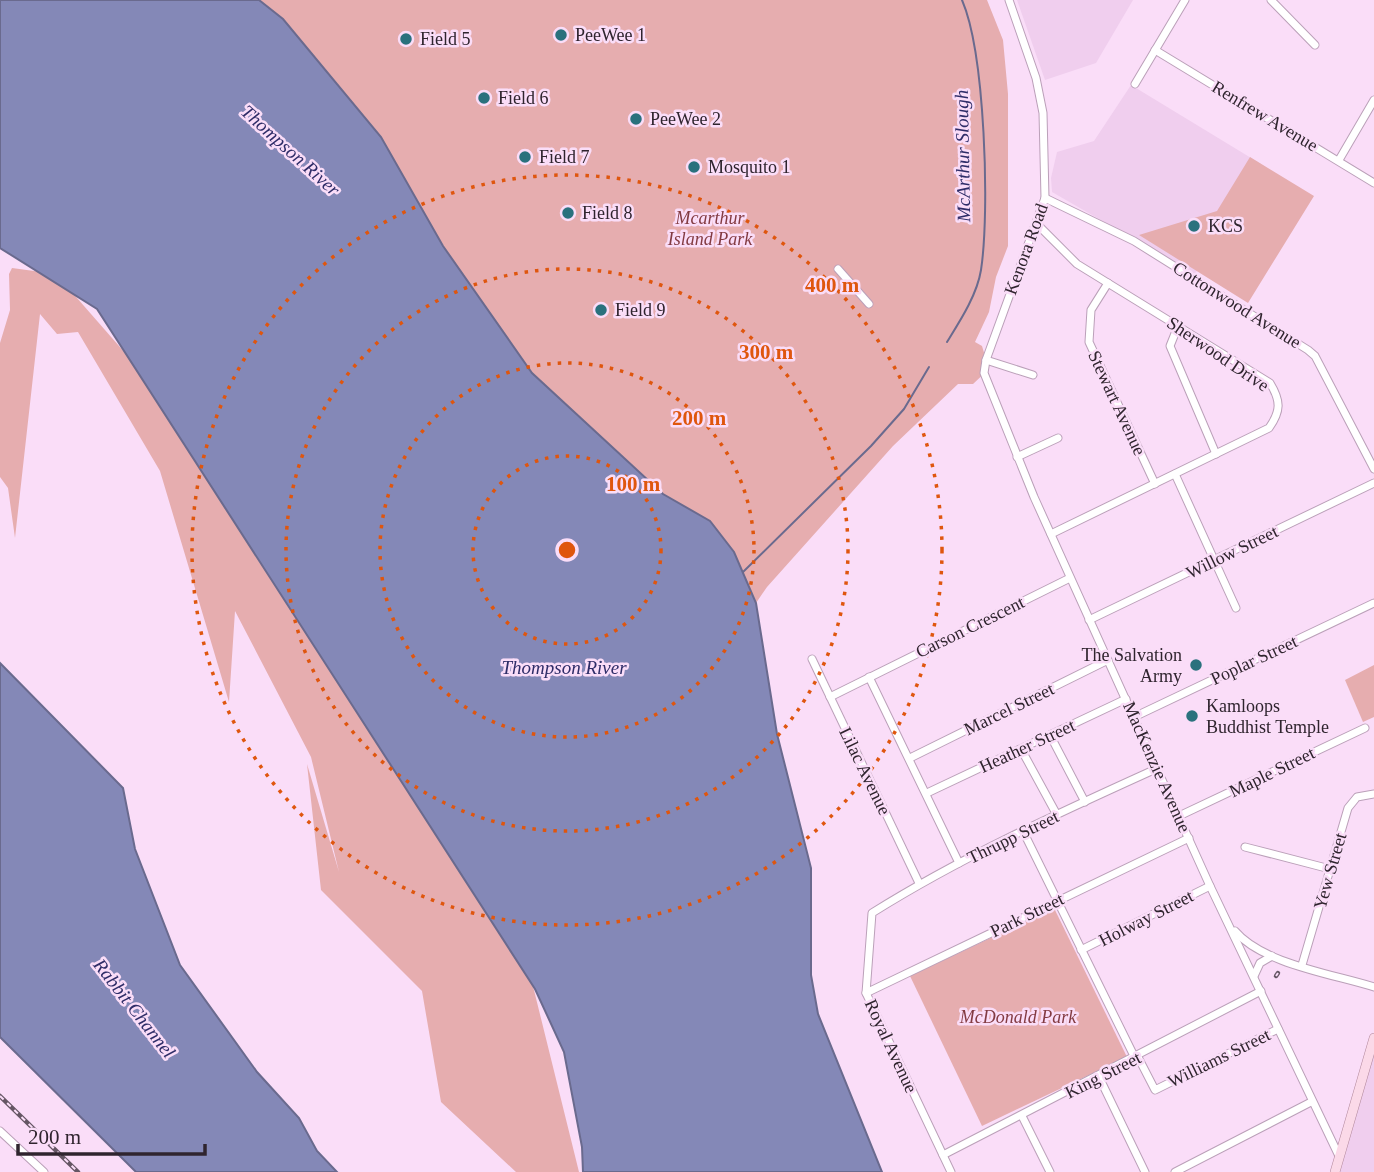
<svg xmlns="http://www.w3.org/2000/svg" width="1374" height="1172" viewBox="0 0 1374 1172" font-family="Georgia,serif">
  <rect width="100%" height="100%" fill="#faddf8"/>
  <!-- built -->
  <g fill="#f0ceee">
    <polygon points="1017,0 1133,0 1096,63 1045,80"/>
    <polygon points="1131,85 1261,164 1195,274 1052,192 1051,178 1057,152 1094,141"/>
    <polygon points="1374,1038 1374,1172 1335,1172"/>
  </g>
  <!-- green -->
  <g fill="#e6adaf">
    <polygon points="259,0 987,0 1003,40 1008,94 1008,246 996,277 989,312 975,342 982,346 989,369 973,384 958,384 893,446 767,587 756,603 734,552 710,521 663,494 532,373 443,246 381,137 283,19"/>
    <polygon points="1250,157 1314,196 1248,303 1139,235 1217,211"/>
    <polygon points="12,268 56,274 154,386 505,873 579,1172 516,1172 441,1102 422,991 321,890 307,764 339,872 311,757 235,611 229,702 160,471 78,332 57,334 40,314 15,538 8,488 0,477 0,343 10,310 9,274"/>
    <polygon points="1374,665 1374,717 1363,722 1345,680"/>
    <polygon points="1054,908 1127,1057 982,1126 910,976"/>
  </g>
  <!-- water -->
  <g fill="#8488b7" stroke="#6a6a8e" stroke-width="2">
    <polygon points="0,0 259,0 283,19 381,137 443,246 532,373 663,494 710,521 734,552 756,603 777,734 811,868 811,975 818,1014 882,1172 583,1172 582,1147 564,1052 535,989 97,309 0,248"/>
    <polygon points="0,663 123,788 135,849 180,965 257,1072 299,1118 317,1151 337,1172 136,1172 0,1037"/>
  </g>
  <g fill="none" stroke-linecap="round" stroke-linejoin="round">
    <!-- stream -->
    <g stroke="#6a6a8e" stroke-width="2">
      <path d="M947 342C960 321 977 295 981 270 990 211 985 53 962 0"/>
      <polyline points="743,572 871,446 904,409 929,367"/>
    </g>
    <defs>
      <g id="minor">
        <polyline points="1009,0 1036,78 1043,113 1045,198 986,360 984,373 1034,497 1210,886 1339,1156"/>
        <polyline points="1271,0 1315,45"/>
        <polyline points="1155,50 1374,183"/>
        <polyline points="1135,84 1185,0"/>
        <polyline points="1339,160 1374,100"/>
        <polyline points="1045,198 1134,241 1308,350 1315,356 1374,469"/>
        <path d="M1036 223 1077 264 1270 383C1281 401 1281 411 1269 428L1051 534"/>
        <polyline points="838,269 869,304"/>
        <polyline points="1108,283 1091,310 1089,342 1155,484"/>
        <polyline points="1178,326 1170,346 1216,454"/>
        <polyline points="986,360 1033,375"/>
        <polyline points="1017,457 1058,438"/>
        <polyline points="1175,474 1236,608"/>
        <polyline points="1089,620 1374,483"/>
        <polyline points="812,659 919,883"/>
        <polyline points="869,677 959,863"/>
        <polyline points="830,697 1070,578"/>
        <polyline points="1134,717 1374,603"/>
        <polyline points="1050,735 1085,802"/>
        <polyline points="1021,749 1057,815"/>
        <polyline points="910,758 1108,660"/>
        <polyline points="927,793 1126,699"/>
        <polyline points="1179,816 1365,728"/>
        <polyline points="1023,831 1135,1058"/>
        <polyline points="1245,847 1330,869"/>
        <path d="M1235 931C1263 964 1333 974 1374 987"/>
        <polyline points="1081,950 1210,886"/>
        <polyline points="1302,965 1348,808 1357,797 1374,794"/>
        <polyline points="1254,976 1260,963 1272,956"/>
        <polyline points="866,993 1189,838"/>
        <polyline points="1138,1057 1155,1090 1278,1029"/>
        <polyline points="1099,1077 1145,1172"/>
        <polyline points="1022,1116 1050,1172"/>
        <polyline points="0,1131 44,1172"/>
        <polyline points="943,1155 1261,991"/>
        <path d="M951 1172 866 993 872 913C963 856 1061 812 1158 768"/>
        <polyline points="1175,1172 1311,1102"/>
      </g>
      <polyline id="major" points="1335,1172 1374,1038"/>
    </defs>
    <!-- minor casing -->
    <use href="#minor" stroke="#bba0b9" stroke-width="9"/>
    <!-- major casing -->
    <use href="#major" stroke="#b2899c" stroke-width="10"/>
    <!-- minor -->
    <use href="#minor" stroke="#fff" stroke-width="7"/>
    <!-- major -->
    <use href="#major" stroke="#fbd9e8" stroke-width="9"/>
    <defs>
      <g id="rail">
        <polyline points="1276,976 1278,973"/>
        <polyline points="0,1096 78,1172"/>
      </g>
    </defs>
    <!-- rail casing -->
    <use href="#rail" stroke="#655664" stroke-width="4.5"/>
    <!-- rail -->
    <use href="#rail" stroke="#faddf8" stroke-width="2" stroke-dasharray="5" stroke-linecap="butt"/>
  </g>
  <!-- distance rings -->
  <g fill="none" stroke="#df560e" stroke-width="3.5" stroke-dasharray="3.5 7">
    <circle cx="567" cy="550" r="94"/>
    <circle cx="567" cy="550" r="187"/>
    <circle cx="567" cy="550" r="281"/>
    <circle cx="567" cy="550" r="375"/>
  </g>
  <!-- markers -->
  <g fill="#2a717d" stroke="#faddf8" stroke-width="2.5">
    <circle cx="561" cy="35" r="7"/>
    <circle cx="406" cy="39" r="7"/>
    <circle cx="484" cy="98" r="7"/>
    <circle cx="636" cy="119" r="7"/>
    <circle cx="525" cy="157" r="7"/>
    <circle cx="694" cy="167" r="7"/>
    <circle cx="568" cy="213" r="7"/>
    <circle cx="1194" cy="226" r="7"/>
    <circle cx="601" cy="310" r="7"/>
    <circle cx="1196" cy="665" r="7"/>
    <circle cx="1192" cy="716" r="7"/>
  </g>
  <g text-anchor="middle" stroke-width="5" stroke-linejoin="round" paint-order="stroke">
    <!-- poi labels -->
    <g font-size="18" fill="#2f242e" stroke="#faddf8" text-anchor="start">
      <text x="575" y="41">PeeWee 1</text>
      <text x="420" y="45">Field 5</text>
      <text x="498" y="104">Field 6</text>
      <text x="650" y="125">PeeWee 2</text>
      <text x="539" y="163">Field 7</text>
      <text x="708" y="173">Mosquito 1</text>
      <text x="582" y="219">Field 8</text>
      <text x="1208" y="232">KCS</text>
      <text x="615" y="316">Field 9</text>
      <text x="1182" y="661" text-anchor="end">The Salvation<tspan x="1182" dy="21">Army</tspan></text>
      <text x="1206" y="712">Kamloops<tspan x="1206" dy="21">Buddhist Temple</tspan></text>
    </g>
    <!-- street labels -->
    <g font-size="18" fill="#2f242e" stroke="#faddf8">
      <text transform="translate(1265 116) rotate(31)" y="6">Renfrew Avenue</text>
      <text transform="translate(1026 249) rotate(-70)" y="6">Kenora Road</text>
      <text transform="translate(1237 305) rotate(32)" y="6">Cottonwood Avenue</text>
      <text transform="translate(1218 354) rotate(34)" y="6">Sherwood Drive</text>
      <text transform="translate(1117 403) rotate(65)" y="6">Stewart Avenue</text>
      <text transform="translate(1232 552) rotate(-26)" y="6">Willow Street</text>
      <text transform="translate(970 627) rotate(-26)" y="6">Carson Crescent</text>
      <text transform="translate(1254 660) rotate(-25)" y="6">Poplar Street</text>
      <text transform="translate(1009 709) rotate(-26)" y="6">Marcel Street</text>
      <text transform="translate(1027 746) rotate(-25)" y="6">Heather Street</text>
      <text transform="translate(1157 767) rotate(66)" y="6">MacKenzie Avenue</text>
      <text transform="translate(865 771) rotate(64)" y="6">Lilac Avenue</text>
      <text transform="translate(1272 772) rotate(-26)" y="6">Maple Street</text>
      <text transform="translate(1013 837) rotate(-26)" y="6">Thrupp Street</text>
      <text transform="translate(1330 871) rotate(-74)" y="6">Yew Street</text>
      <text transform="translate(1027 915) rotate(-26)" y="6">Park Street</text>
      <text transform="translate(1146 918) rotate(-27)" y="6">Holway Street</text>
      <text transform="translate(891 1046) rotate(65)" y="6">Royal Avenue</text>
      <text transform="translate(1219 1058) rotate(-26)" y="6">Williams Street</text>
      <text transform="translate(1103 1075) rotate(-27)" y="6">King Street</text>
    </g>
    <!-- park labels -->
    <g font-size="18" font-style="italic" fill="#833b42" stroke="#faddf8">
      <text x="710" y="224">Mcarthur<tspan x="710" dy="21">Island Park</tspan></text>
      <text x="1018" y="1023">McDonald Park</text>
    </g>
    <!-- water labels -->
    <g font-size="19" font-style="italic" fill="#2f2d68" stroke="#faddf8">
      <text transform="translate(291 150) rotate(42)" y="7">Thompson River</text>
      <text transform="translate(962 156) rotate(-91)" y="7">McArthur Slough</text>
      <text x="564" y="674">Thompson River</text>
      <text transform="translate(135 1008) rotate(52)" y="7">Rabbit Channel</text>
    </g>
  </g>
  <circle cx="567" cy="550" r="10" fill="#df560e" stroke="#faddf8" stroke-width="3.5"/>
  <g font-size="21" text-anchor="middle" font-weight="bold" fill="#df560e" stroke="#faddf8" stroke-width="5" stroke-linejoin="round" paint-order="stroke">
    <text x="832" y="292">400 m</text>
    <text x="766" y="359">300 m</text>
    <text x="699" y="425">200 m</text>
    <text x="633" y="491">100 m</text>
  </g>
  <!-- scale -->
  <path d="M18 1144v10h187v-10" fill="none" stroke="#2f242e" stroke-width="3.5"/>
  <text x="28" y="1144" font-size="21" fill="#2f242e" stroke="#faddf8" stroke-width="5" paint-order="stroke">200 m</text>
</svg>
